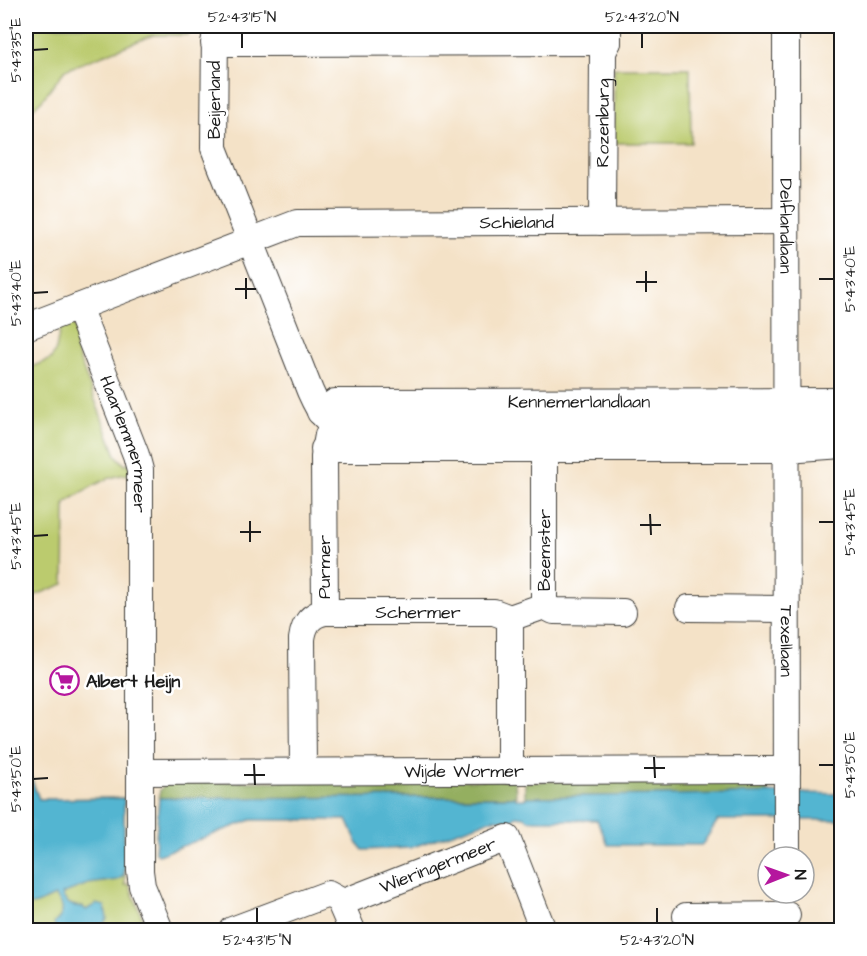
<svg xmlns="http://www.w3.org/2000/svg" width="867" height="956" viewBox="0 0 867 956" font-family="'Architects Daughter',sans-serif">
  <rect width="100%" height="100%" fill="#fff"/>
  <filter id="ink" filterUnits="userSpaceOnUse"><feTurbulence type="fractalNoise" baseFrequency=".0167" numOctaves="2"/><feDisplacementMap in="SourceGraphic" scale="12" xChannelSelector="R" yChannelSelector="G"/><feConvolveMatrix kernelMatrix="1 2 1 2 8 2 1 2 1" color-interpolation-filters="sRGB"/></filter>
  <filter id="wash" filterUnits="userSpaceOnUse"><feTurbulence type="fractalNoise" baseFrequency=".008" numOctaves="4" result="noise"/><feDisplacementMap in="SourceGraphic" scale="24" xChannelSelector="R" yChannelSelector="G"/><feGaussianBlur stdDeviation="1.35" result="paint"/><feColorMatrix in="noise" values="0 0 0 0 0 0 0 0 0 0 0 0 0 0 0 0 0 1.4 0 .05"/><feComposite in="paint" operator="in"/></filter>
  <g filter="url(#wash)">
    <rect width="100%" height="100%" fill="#f4e2c7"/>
    <!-- green -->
    <g fill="#bbcb6e" stroke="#6c7445" stroke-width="1.5">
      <polygon points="26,26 194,26 188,35 153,35 65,70 42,100 26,115"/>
      <polygon points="614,68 690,68 691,143 614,143"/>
      <path d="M73 322 79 343 75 348 116 455 125 465 130 462 132 474C107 474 85 491 65 503L64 584 26 599V369L51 359 56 349 60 329 26 341V333Z"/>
      <polygon points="26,765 39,799 124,798 125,885 129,884 147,930 26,930"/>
    </g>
    <!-- forest -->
    <g fill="#94af61" stroke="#58663e" stroke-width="1.5">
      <polygon points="763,777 762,785 771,794 527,797 525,799 525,782"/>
      <polygon points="515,780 516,799 514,797 159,798 160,790 167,782"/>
    </g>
    <!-- water -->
    <g fill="#53b5d1" stroke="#386876" stroke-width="1.5">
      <path d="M26 765 39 799 124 798V875L118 880 88 884 62 894C66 905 73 906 83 907L86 910 96 904 105 906 107 919 98 930H56L54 923C65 915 65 905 55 896L37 904 26 906Z"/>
      <polygon points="802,793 841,794 841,820 718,820 702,845 608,845 597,820 528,820 525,817 516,816 512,820 493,819 410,848 363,850 358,844 347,820 251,820 159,855 155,851 159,798 514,797 516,799 525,799 527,797"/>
    </g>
  </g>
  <g filter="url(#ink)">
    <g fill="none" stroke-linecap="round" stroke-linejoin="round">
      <defs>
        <g id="minor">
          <path d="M215 26 214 148 310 391C318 409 325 426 348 426L842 424"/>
          <path id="s1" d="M786 26 787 857"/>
          <polyline points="214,43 608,42"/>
          <path id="s2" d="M602 222 603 52 608 42V26"/>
          <path id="s3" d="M78 307 136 455 140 470V871L142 886 160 930"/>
          <path id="s4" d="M26 327 297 223 786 221"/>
          <path id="s5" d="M320 412 335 402 842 401"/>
          <polyline points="324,449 787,449 842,445"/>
          <polyline points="544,606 554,611 623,612"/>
          <polyline points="689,608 786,609"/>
          <path id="s6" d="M325 612H494L510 618"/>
          <path d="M303 771 302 639C304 624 310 615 325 612L324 457 328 435"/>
          <polyline points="510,771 510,618 544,606 544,432"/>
          <path id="s7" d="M140 772 787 770"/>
          <path id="s8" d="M341 903 507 838 543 930"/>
          <polyline points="686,916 787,915"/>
          <polyline points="232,930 328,894 339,900 352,930"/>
        </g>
      </defs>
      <!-- minor casing -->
      <use href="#minor" stroke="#3c3a36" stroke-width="28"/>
      <!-- minor -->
      <use href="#minor" stroke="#fff" stroke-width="26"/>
    </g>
  </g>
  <!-- ticks -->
  <path fill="none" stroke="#1c1c1c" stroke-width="2" d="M242 33V48M642 33V48M33 50 48 49M646 271V292M246 278V299M819 279H834M636 282H657M235 289H256M33 293 48 292M650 514 651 535M250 521V542M819 522H834M640 525H661M240 532H261M33 536 48 535M654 757 655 778M254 764 255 785M819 765H834M644 768H665M244 775H265M33 779 48 778M257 908V923M657 908V923"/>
  <!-- icons -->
  <defs>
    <symbol id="supermarket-ring" viewBox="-11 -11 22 22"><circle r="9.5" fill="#fff" stroke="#b5179e" stroke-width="1.5"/><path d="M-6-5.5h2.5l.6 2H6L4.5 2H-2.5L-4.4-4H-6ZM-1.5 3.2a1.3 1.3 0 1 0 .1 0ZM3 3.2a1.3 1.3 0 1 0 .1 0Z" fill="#b5179e"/></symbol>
  </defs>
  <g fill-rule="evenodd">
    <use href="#supermarket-ring" x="48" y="664" width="33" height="33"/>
  </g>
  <g text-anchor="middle" stroke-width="5" stroke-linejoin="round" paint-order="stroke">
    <!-- street labels -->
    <g font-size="18" fill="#1c1c1c" stroke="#fff">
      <text transform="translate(214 100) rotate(-90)" y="6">Beijerland</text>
      <text dy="6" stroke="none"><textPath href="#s2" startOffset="99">Rozenburg</textPath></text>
      <text dy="6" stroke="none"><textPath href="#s4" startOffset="510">Schieland</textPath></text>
      <text dy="6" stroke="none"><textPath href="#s1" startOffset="200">Delflandlaan</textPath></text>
      <text dy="6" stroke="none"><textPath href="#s5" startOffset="262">Kennemerlandlaan</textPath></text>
      <text dy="6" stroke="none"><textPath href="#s3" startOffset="146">Haarlemmermeer</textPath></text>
      <text transform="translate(544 550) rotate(-90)" y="6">Beemster</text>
      <text transform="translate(324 567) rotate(-90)" y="6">Purmer</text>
      <text dy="6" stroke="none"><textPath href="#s6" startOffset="93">Schermer</textPath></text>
      <text dy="6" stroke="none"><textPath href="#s1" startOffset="615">Texellaan</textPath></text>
      <text dy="6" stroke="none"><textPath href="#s7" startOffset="324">Wijde Wormer</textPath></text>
      <text dy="6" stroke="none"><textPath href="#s8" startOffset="104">Wieringermeer</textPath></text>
    </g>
    <!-- poi labels -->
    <g font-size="18" font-weight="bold" fill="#1c1c1c" stroke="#fff" text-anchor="start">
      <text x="86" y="687">Albert Heijn</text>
    </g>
  </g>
  <!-- margin -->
  <rect width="867" height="956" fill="none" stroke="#fff" stroke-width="66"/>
  <!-- north arrow -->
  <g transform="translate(786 875) rotate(89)"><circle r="28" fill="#ffffff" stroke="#a4a4a4" stroke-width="1.5"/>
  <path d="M0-4.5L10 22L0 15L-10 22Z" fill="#b5179e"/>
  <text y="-9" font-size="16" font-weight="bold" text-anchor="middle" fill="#1c1c1c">N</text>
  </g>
  <rect x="33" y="33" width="801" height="890" fill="none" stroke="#1c1c1c" stroke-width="2"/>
  <g font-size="15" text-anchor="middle" fill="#1c1c1c">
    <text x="242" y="22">52°43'15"N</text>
    <text x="642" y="22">52°43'20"N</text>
    <text transform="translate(16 50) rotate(-90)" y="5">5°43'35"E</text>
    <text transform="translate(850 279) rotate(-90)" y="5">5°43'40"E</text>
    <text transform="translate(16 293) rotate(-90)" y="5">5°43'40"E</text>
    <text transform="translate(850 522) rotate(-90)" y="5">5°43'45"E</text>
    <text transform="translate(16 536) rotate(-90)" y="5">5°43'45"E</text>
    <text transform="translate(850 765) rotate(-90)" y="5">5°43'50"E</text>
    <text transform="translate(16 779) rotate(-90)" y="5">5°43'50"E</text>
    <text x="257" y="945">52°43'15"N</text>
    <text x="657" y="945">52°43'20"N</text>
  </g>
</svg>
